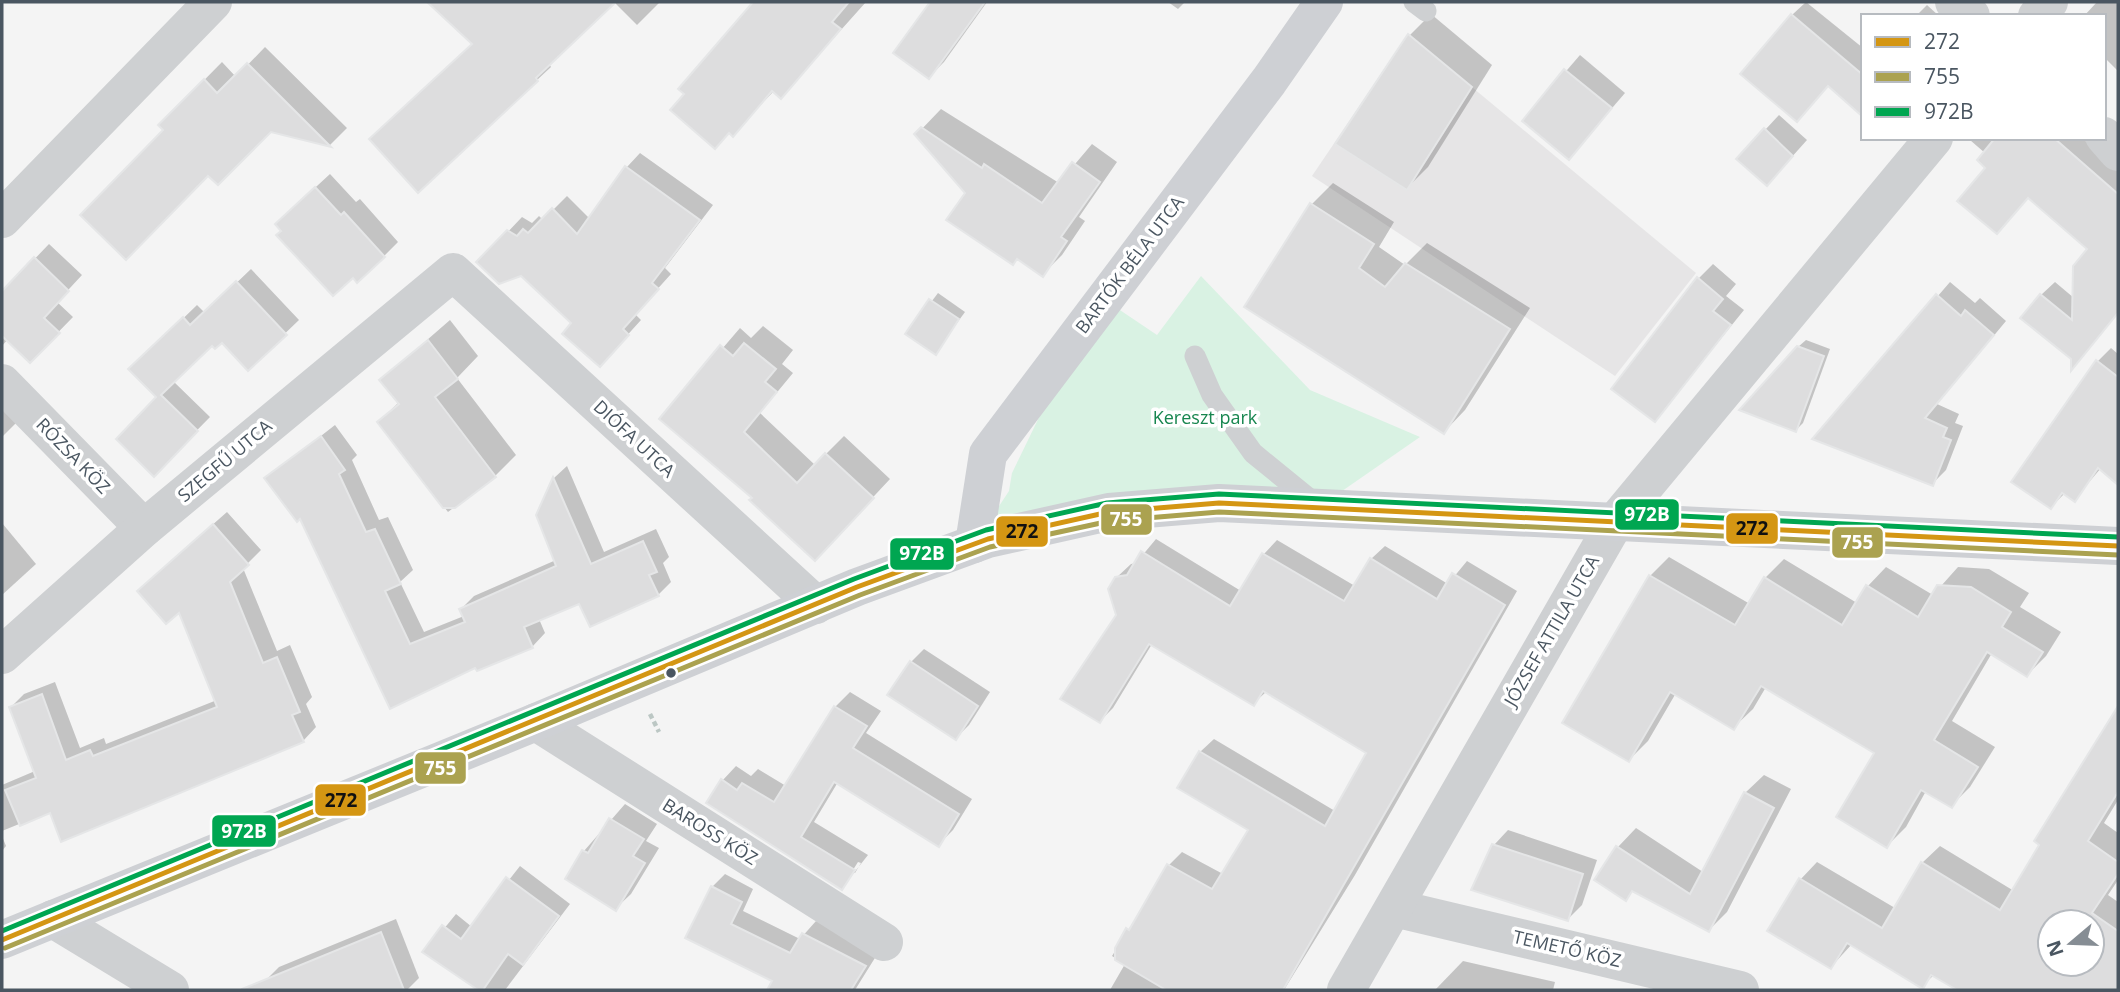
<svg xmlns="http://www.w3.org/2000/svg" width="2120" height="992" viewBox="0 0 2120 992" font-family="'Open Sans',sans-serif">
  <rect width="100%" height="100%" fill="#f4f4f4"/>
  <!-- education -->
  <polygon fill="#e6e5e6" points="1408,34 1696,273 1615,376 1312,176"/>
  <!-- green -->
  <polygon fill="#d9f2e3" points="1201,276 1310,390 1420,437 1319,507 974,544 1009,491 1012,473 1081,331 1105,300 1157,335"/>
  <!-- shadow -->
  <g fill="#0003" fill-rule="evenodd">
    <polygon points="429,2 613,2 549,64 551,67 537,80 474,43"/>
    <polygon points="614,2 660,2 637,25"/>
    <polygon points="756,2 866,2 781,97 774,91 733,134 681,89"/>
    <polygon points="933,2 987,2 944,62 929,77 896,53"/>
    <polygon points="1168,2 1185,2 1178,9"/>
    <polygon points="1806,2 1863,48 1863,115 1792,15"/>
    <polygon points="2097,2 2118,2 2118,71 2104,57 2104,16 2084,16"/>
    <polygon points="1927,5 1939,16 1916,16"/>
    <polygon points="1431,14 1492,65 1428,167 1407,188 1337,143 1410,35"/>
    <polygon points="265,47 347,128 330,145 270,130 160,125 222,62 236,77"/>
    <polygon points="1580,55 1625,93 1569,158 1524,120"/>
    <polygon points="941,109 1059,183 1092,144 1117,162 1079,217 1085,221 1062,255 1043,274 1018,258 1013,263 967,193 917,134"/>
    <polygon points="1779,115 1807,140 1781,169 1765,130"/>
    <polygon points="1971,138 2082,138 2118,169 2118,313 2073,367 2073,359 2041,295 2055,282 2074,298 2089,249 2029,197 1997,232 1985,153 1970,140"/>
    <polygon points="640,153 713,205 665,268 671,274 635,314 641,320 613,351 574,323 521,274 479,262 522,217 532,223 539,216 543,220 567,196 590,219 627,167"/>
    <polygon points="330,174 356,202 360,199 398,242 384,256 353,275 283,231 292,209"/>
    <polygon points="1333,183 1394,222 1379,247 1405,265 1427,243 1530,308 1465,410 1444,432 1312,204"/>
    <polygon points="49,244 82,275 57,302 73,317 30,361 8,339 2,346 2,293"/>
    <polygon points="1713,264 1736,284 1726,296 1744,310 1655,420 1698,279"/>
    <polygon points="251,269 299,320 248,369 222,341 212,343 173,381 210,417 154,474 159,397 131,369 197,305 205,313"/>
    <polygon points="1950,282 1975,303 1980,298 2006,321 1937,404 1959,414 1955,423 1963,426 1946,470 1932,484 1815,438"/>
    <polygon points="938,293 965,312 935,353 907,334"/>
    <polygon points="450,320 478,356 457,378 516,455 495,476 448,512 379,422 399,402 381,380"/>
    <polygon points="763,326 793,350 782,364 793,373 760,413 815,465 844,436 890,479 833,540 754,497 662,419 740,328 751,338"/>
    <polygon points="1806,340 1830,349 1803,423 1796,430 1798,347"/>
    <polygon points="2111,348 2118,354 2118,482 2101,468 2074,500 2065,493 2051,507 2097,362"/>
    <polygon points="2,399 19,420 2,437"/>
    <polygon points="335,425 357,455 352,460 379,520 388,517 413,570 400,582 424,632 464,616 461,609 474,596 556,560 538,515 554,478 567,466 604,552 656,529 669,557 663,563 671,582 658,595 580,601 539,619 545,633 532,647 476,665 390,706 301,516 267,478"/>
    <polygon points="227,512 261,550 243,568 277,651 290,645 312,697 306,704 316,727 303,741 51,811 2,831 2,785 35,771 11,707 24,694 55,682 80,748 104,738 106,744 217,700 180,610 152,578"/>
    <polygon points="2,523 36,564 2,595"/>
    <polygon points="1156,539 1241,591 1264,554 1277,540 1355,586 1371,559 1385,546 1448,584 1467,561 1517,591 1355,875 1284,990 1110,990 1125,964 1112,956 1169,865 1182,852 1223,874 1250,829 1200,752 1214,739 1335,811 1368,752 1267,691 1253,704 1152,644 1113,708 1100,721 1118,615 1116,578 1131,564 1136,563"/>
    <polygon points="1669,557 1750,604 1765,578 1784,559 1857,603 1867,587 1886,567 1933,595 1958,567 1989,569 2029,593 2020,607 2061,632 2046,656 2027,675 1992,653 1952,721 1995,747 1970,787 1951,806 1926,791 1906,827 1887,846 1876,753 1766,687 1753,709 1733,728 1676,693 1648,741 1629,760 1650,576"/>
    <polygon points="924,649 990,692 969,725 956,738 911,662"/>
    <path d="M850 692 881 711 866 733 972 799 953 830 939 844 838 782 814 822 868 855 842 888 722 781 736 766 751 776 758 769 786 786 835 707ZM858 862 861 863 855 873H851Z"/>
    <polygon points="2118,709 2118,800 2104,823 2118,833 2118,880 2108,895 2118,902 2118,990 2070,990 2061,964 2092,964 2092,922 2050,922 2050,940 2020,990 1960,990 1934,975 1922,986 1852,944 1831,967 1800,880 1817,862 1895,908 1922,863 1940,846 2014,891 2041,844 2036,841"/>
    <polygon points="1764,775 1791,789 1727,912 1709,930 1634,890 1626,899 1596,880 1618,847 1636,828 1703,872 1745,793"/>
    <polygon points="625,804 657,824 646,841 659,848 631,894 616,908 584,851"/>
    <polygon points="1508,830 1597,860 1582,905 1568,919 1494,845"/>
    <polygon points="2,836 6,846 2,851"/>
    <polygon points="520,866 570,904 505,990 481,990 425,952 456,914 472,927"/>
    <polygon points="725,874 753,889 743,911 800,939 816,921 878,953 855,990 769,990 775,981 687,937 712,887"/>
    <polygon points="396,919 419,978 407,990 268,990 264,982 279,967"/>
    <polygon points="1463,961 1555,982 1553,990 1435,990"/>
  </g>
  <!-- building -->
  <g fill="#ddddde" stroke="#e5e6e7" stroke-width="2" fill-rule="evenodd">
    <polygon points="427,2 616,2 536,78 538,81 418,193 369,139 472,44"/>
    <polygon points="753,2 849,2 832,22 841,29 781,99 772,91 733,137 729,133 715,149 670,110 684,94 678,89"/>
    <polygon points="930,2 985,2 929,79 893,53"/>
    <polygon points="1791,14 1863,75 1863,117 1828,86 1797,122 1740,74"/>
    <polygon points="1408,34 1472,87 1407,190 1335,144"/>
    <polygon points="247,63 331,147 271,132 218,185 208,176 126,260 80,215 163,130 158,125 204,79 217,93"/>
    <polygon points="1564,69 1612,108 1569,160 1522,121"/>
    <polygon points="921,127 982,168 984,164 1042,203 1072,162 1100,182 1061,237 1067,241 1043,277 1017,259 1013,265 946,220 965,193 914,134"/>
    <polygon points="1764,128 1793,156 1767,186 1736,159"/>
    <polygon points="1995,138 2054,138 2118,194 2118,313 2071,371 2071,359 2020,318 2040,294 2072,320 2073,266 2087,249 2028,198 1997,234 1957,201 1985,168 1977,160"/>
    <polygon points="625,166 700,220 652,283 659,289 623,329 629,335 600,367 562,334 571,323 521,276 499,284 476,262 507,230 517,236 523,229 528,233 552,208 577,234"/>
    <polygon points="315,187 341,215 344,212 385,257 357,283 353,278 333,296 276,235 281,231 275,224"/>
    <polygon points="1310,203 1374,244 1359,268 1385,287 1405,263 1510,329 1444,434 1244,307"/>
    <polygon points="34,257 69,291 44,318 60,333 30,363 2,336 2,291"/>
    <polygon points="1697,277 1723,299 1713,311 1731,325 1655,422 1611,389"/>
    <polygon points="236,281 287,335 248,371 222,343 215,349 212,346 161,395 198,431 154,477 116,439 156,397 128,369 183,317 190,325"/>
    <polygon points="1936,294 1961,316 1965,310 1994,335 1925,418 1947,428 1943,437 1951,440 1933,486 1812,439"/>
    <polygon points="929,299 959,319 936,355 905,334"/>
    <polygon points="428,340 458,379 435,397 496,477 455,508 443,508 377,422 399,404 379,380"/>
    <polygon points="744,343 776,369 765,382 777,392 744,432 797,483 825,453 874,498 815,561 749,500 752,498 659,419 720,345 733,356"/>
    <polygon points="1797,346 1824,356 1796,432 1739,410"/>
    <polygon points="2096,360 2118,377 2118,485 2098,468 2075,502 2062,493 2051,509 2011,482"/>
    <polygon points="321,436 345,470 339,474 366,532 375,529 401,584 385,591 410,644 465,622 459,609 556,566 536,515 553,477 591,564 643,541 657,572 649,575 659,596 590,627 579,604 524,627 533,648 477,671 475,668 390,709 300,519 297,522 264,478"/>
    <polygon points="213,524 249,565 230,582 263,663 277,657 300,712 292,715 304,742 61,842 50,813 20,826 5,790 36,778 9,707 42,694 66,760 90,750 93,756 217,707 179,613 166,624 137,591"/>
    <polygon points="1141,551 1230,606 1262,553 1344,601 1370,558 1437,599 1452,573 1505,605 1283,990 1166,990 1115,960 1115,948 1126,928 1129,930 1167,864 1212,889 1248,830 1177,788 1199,751 1325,826 1366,753 1263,691 1254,706 1149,644 1100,723 1060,699 1116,615 1108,589 1115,577 1127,575"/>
    <polygon points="1649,575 1735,625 1764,577 1842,625 1866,585 1918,617 1937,585 1971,587 2011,612 2002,627 2043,652 2027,677 1987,652 1934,740 1978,767 1952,808 1921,790 1887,848 1836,817 1874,753 1761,686 1734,730 1670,692 1629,762 1562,723"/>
    <polygon points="910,661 978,706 956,740 887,695"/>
    <polygon points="834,706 867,726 853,748 959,814 939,847 834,782 801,837 855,870 842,890 706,803 721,779 737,790 742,783 774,802"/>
    <path d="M2118 706V792L2088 841 2118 862V874L2092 913 2118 931V990H1957L1931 975 1923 989 1847 943 1831 969 1767 931 1799 878 1882 928 1921 862 2000 910 2039 845 2034 841ZM2050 922H2092V964H2050Z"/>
    <polygon points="1744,792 1774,808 1709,932 1632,891 1626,901 1594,880 1616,846 1690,894"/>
    <polygon points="609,818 644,839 633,856 645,863 616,911 565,879 582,850 588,853"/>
    <polygon points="1492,844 1583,874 1568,921 1471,890"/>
    <polygon points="506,877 559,916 523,965 508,954 483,990 478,990 422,952 442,925 461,939"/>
    <polygon points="711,886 742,902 731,924 790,953 802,933 866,966 851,990 767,990 772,981 685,938"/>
    <polygon points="381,932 404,990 242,990 242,989"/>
  </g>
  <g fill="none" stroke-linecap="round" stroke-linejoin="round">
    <!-- path -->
    <polyline stroke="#bcc7c4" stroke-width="4.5" stroke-dasharray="5 3.5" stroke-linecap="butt" points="650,714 659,732"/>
    <!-- lane -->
    <g stroke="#ced0d2" stroke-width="21">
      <polyline points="1414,2 1426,11"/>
      <polyline points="1195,356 1212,395 1253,453 1318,506"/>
    </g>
    <!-- street -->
    <g stroke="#ced0d2" stroke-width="38">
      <polyline points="1954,2 1971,16"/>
      <polyline points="2037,16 2049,2"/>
      <polyline points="2104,136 2118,152"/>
      <polyline points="2,219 213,2"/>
      <polyline points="2,383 144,528"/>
      <polyline points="2,655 144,528 453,272 816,605"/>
      <polyline points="536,722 884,942"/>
      <polyline points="1394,908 1740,990"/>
      <polyline points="53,919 170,990"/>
      <polyline points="1346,990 1615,522 1934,138"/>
    </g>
    <!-- secondary -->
    <g stroke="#ced0d4" stroke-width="38">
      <polyline points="974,544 988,454 1269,81 1324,2"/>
      <polyline points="2,940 536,722 857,587 988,539 1109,512 1219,503 2118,546"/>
    </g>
    <defs>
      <polyline id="bus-1" points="2,940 857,587 988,539 1109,512 1219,503 2118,546"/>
      <polyline id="bus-2" points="5,948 860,595 990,547 1110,521 1219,512 2118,555"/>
      <polyline id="bus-3" points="2,931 854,579 986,530 1107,503 1219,494 2118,537"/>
    </defs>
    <!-- bus-1 casing -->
    <use href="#bus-1" stroke="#fff" stroke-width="10"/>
    <!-- bus-2 casing -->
    <use href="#bus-2" stroke="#fff" stroke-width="10"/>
    <!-- bus-3 casing -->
    <use href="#bus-3" stroke="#fff" stroke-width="10"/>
    <!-- bus-1 -->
    <use href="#bus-1" stroke="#d49613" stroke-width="5"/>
    <!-- bus-2 -->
    <use href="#bus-2" stroke="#aba250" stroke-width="5"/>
    <!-- bus-3 -->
    <use href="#bus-3" stroke="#00a651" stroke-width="5"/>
  </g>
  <!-- markers -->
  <circle fill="#4a5661" stroke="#fff" stroke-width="2.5" cx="671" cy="673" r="6"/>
  <g text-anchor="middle" stroke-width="7" stroke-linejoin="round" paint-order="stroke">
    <!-- street labels -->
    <g font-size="18" fill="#4a5661" stroke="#fff">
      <text transform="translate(1130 265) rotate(-53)" y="6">BARTÓK BÉLA UTCA</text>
      <text transform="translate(634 439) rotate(43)" y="6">DIÓFA UTCA</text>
      <text transform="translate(73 456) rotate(46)" y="6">RÓZSA KÖZ</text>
      <text transform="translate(225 461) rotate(-40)" y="6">SZEGFŰ UTCA</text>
      <text transform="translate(1552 631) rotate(-60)" y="6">JÓZSEF ATTILA UTCA</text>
      <text transform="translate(710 832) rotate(32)" y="6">BAROSS KÖZ</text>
      <text transform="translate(1567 949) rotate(13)" y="6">TEMETŐ KÖZ</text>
    </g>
    <!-- park labels -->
    <g font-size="18" fill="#17864f" stroke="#fff">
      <text x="1205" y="424">Kereszt park</text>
    </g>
  </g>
  <g stroke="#fff" stroke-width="2.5">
    <rect x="1614" y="498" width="66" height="33" rx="7" fill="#00a651"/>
    <rect x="1100" y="503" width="53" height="33" rx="7" fill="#aba250"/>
    <rect x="1725" y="512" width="54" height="33" rx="7" fill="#d49613"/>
    <rect x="995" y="515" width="54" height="33" rx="7" fill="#d49613"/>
    <rect x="1831" y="526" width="53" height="33" rx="7" fill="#aba250"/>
    <rect x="889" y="537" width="66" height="34" rx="7" fill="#00a651"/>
    <rect x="414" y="751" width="53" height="34" rx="7" fill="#aba250"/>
    <rect x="314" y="783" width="53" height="34" rx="7" fill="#d49613"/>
    <rect x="211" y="814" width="66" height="34" rx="7" fill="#00a651"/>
  </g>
  <g font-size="19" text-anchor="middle" font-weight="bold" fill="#fff">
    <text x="1647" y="521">972B</text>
    <text x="1126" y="526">755</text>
    <text x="1857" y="549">755</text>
    <text x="922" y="560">972B</text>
    <text x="440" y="775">755</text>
    <text x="244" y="838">972B</text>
  </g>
  <g font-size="19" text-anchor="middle" font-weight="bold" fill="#111">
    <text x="1752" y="535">272</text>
    <text x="1022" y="538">272</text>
    <text x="341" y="807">272</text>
  </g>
  <!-- border -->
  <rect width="2120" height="992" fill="none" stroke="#4a5661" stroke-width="7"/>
  <!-- legend -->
  <rect x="1861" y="14" width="245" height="126" fill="#ffffff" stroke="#b7bbc0" stroke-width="2"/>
  <rect x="1875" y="37" width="35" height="10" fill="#d49613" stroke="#b7bbc0" stroke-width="2"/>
  <text x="1924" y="49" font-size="21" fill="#4a5661">272</text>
  <rect x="1875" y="72" width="35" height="10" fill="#aba250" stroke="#b7bbc0" stroke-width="2"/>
  <text x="1924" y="84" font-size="21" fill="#4a5661">755</text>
  <rect x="1875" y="107" width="35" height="10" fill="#00a651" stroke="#b7bbc0" stroke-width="2"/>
  <text x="1924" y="119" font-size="21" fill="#4a5661">972B</text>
  <!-- north arrow -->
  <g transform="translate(2071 943) rotate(251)"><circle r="33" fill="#ffffff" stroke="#b7bbc0" stroke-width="2"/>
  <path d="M0-5L12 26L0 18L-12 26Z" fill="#868d94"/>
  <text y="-10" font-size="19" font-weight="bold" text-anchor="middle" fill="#4a5661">N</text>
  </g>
</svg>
